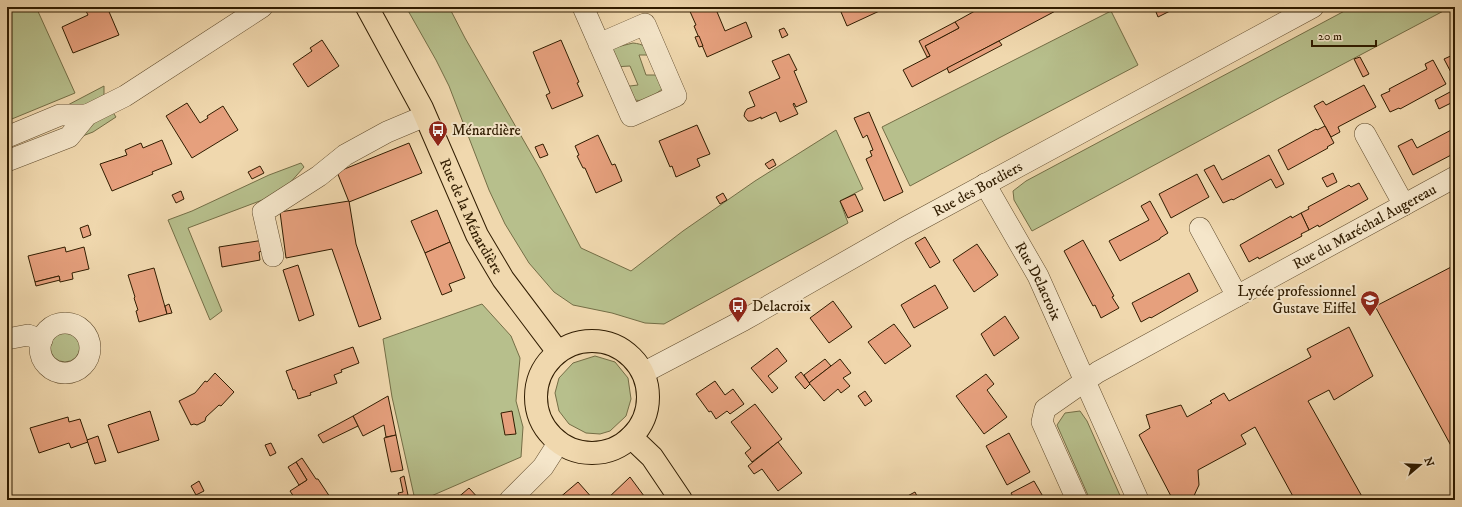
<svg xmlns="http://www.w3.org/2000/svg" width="1462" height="507" viewBox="0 0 1462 507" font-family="'IM FELL DW Pica',serif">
  <rect width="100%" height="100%" fill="#f0d8ae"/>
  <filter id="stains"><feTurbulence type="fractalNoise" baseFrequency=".005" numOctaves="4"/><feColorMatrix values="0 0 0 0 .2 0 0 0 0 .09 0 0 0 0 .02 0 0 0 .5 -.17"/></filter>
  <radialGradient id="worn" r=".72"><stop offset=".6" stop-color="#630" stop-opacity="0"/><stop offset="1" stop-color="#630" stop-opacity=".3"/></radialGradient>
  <!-- green -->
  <g fill="#b7bf8c" stroke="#746e46">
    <polygon points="7,7 36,7 75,93 7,121"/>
    <polygon points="406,7 449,7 465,38 540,169 581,248 631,271 683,231 755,181 836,130 863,189 840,201 848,223 664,324 645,323 612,313 573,305 554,292 529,263 505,224 489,190 449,86 436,60"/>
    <polygon points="1352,7 1451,7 1277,99 1032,231 1014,200 1013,191 1026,181"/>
    <polygon points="1111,11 1138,65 999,138 910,186 882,127"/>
    <path d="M633 43C643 44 648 47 653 55H639L646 75H661L662 89C655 95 642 104 633 99 629 97 625 90 622 87L638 85 630 66 613 67 610 51 617 47Z"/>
    <polygon points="104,86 104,95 82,107 64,107"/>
    <polygon points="112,111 116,117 93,132 72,140 85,125"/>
    <polygon points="301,163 304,167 281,193 188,228 222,311 210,320 168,220 192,211 269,175"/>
    <polygon points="482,304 511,336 520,358 516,401 523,427 521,457 422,500 415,500 392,397 383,339"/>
    <circle cx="65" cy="347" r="15"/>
    <polygon points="595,356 615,362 628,378 631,399 626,416 610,431 600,434 586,433 569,424 559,411 555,393 559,378 573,363"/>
    <polygon points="1080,411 1087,421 1122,500 1090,500 1057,425 1065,413"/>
  </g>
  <!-- building -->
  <g fill="#e6a07d" stroke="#301c00">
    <polygon points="84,7 104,7 104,8 107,7 119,35 73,53 62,27 88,15"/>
    <polygon points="688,7 715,7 725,31 746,22 752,37 707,57 694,26 696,25"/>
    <polygon points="843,7 888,7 847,26 841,12 845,10"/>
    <polygon points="982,7 1063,7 912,87 903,70 930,56 925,46 959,28 955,22"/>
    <polygon points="1154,7 1171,7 1172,10 1158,17"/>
    <polygon points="955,22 959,28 925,46 930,56 927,57 919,41"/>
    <polygon points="784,28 788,35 782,38 779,30"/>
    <polygon points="699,36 703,46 699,47 695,37"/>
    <polygon points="322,40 339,66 308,87 293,64 312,51 310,48"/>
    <polygon points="561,40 579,82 577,83 583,96 552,109 546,95 550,93 533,52"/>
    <polygon points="999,41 1002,45 949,73 947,68"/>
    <polygon points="789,54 797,70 794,71 807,102 796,107 794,103 793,104 798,114 780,122 776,112 761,119 761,117 752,121 748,121 744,116 745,112 747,109 755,106 749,92 780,78 772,61"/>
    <polygon points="1455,54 1455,80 1444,59"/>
    <polygon points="1360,57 1369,74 1363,77 1354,59"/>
    <polygon points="1433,60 1446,84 1400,109 1399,108 1390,112 1381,95 1390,91 1389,89 1427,69 1425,64"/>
    <polygon points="1364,85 1376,107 1338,127 1340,132 1331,137 1314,106 1323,101 1326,105"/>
    <polygon points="1450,92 1455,101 1439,109 1435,100"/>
    <polygon points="187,103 200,123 208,118 207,116 223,106 238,130 192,158 166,116"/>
    <polygon points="869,112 903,192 884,201 866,159 872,156 870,151 873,150 867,135 863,138 854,118"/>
    <polygon points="697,125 710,154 697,159 700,166 676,177 672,166 670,167 659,141"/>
    <polygon points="1325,126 1334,143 1327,147 1328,148 1288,170 1278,150 1316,129 1317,130"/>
    <polygon points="1455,128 1455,153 1413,175 1398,146 1412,139 1417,148"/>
    <polygon points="598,135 612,165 615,164 622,181 596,193 585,168 583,168 577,156 579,155 575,146"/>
    <polygon points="162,140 172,164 152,172 153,174 112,191 100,164 127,155 125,150 141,143 143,148"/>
    <polygon points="409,143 422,173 349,202 337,172"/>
    <polygon points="543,144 548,155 540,158 535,147"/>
    <polygon points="1269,155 1284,184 1276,188 1271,179 1233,200 1232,199 1223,203 1204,170 1214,165 1222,180"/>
    <polygon points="773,159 776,165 769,169 765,164"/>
    <polygon points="260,166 264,173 252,179 248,172"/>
    <polygon points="1333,173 1337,182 1327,187 1322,178"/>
    <polygon points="1197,174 1209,197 1171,218 1159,194"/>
    <polygon points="1359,183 1368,199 1319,227 1318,225 1309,230 1301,213 1309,209 1308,207 1349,185 1351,187"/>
    <polygon points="181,191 184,199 176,203 172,195"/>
    <polygon points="723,193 727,200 720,204 716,197"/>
    <polygon points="855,194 863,211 848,218 840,201"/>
    <polygon points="349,201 356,244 381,319 359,327 332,249 286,258 280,212"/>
    <polygon points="1150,201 1168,233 1160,238 1160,239 1120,261 1109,241 1149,220 1141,206"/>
    <polygon points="437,210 450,242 425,253 411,221"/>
    <polygon points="1301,213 1309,230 1301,234 1302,236 1259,259 1258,257 1249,262 1240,245 1291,216 1292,218"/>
    <polygon points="88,225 91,235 83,238 80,228"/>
    <polygon points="925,237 940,262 930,268 915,243"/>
    <polygon points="264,240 266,250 259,252 260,260 222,267 219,247"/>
    <polygon points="1083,240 1114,296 1112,297 1119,308 1101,318 1095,305 1093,306 1064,251"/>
    <polygon points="450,242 465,278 449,284 452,291 442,295 425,253"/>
    <polygon points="977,244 998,275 974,292 953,260"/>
    <polygon points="65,247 66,252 84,247 89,269 72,273 73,279 60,282 59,276 35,282 28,256"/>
    <polygon points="298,265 314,315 299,321 283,270"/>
    <polygon points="1455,265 1455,453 1376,308 1377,307 1376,306"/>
    <polygon points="154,268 167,314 139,322 136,311 138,310 134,298 135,297 128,275"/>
    <polygon points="1189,273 1198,291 1151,318 1150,317 1141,322 1132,303"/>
    <polygon points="59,276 60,280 36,286 35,282"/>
    <polygon points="935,285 948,308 914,328 901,305"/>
    <polygon points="833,301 852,327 829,343 810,318"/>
    <polygon points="169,304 172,313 167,314 165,306"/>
    <polygon points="1005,316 1019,338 994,356 981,334"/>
    <polygon points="894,324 911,346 885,364 868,342"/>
    <polygon points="1349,327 1373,376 1334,400 1329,390 1308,401 1364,500 1295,500 1255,427 1241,435 1246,444 1198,470 1199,485 1192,500 1173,500 1139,435 1150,428 1146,415 1181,405 1187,417 1212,403 1210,401 1224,393 1229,401 1311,357 1307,349"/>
    <polygon points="353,347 359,363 341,370 342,372 334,375 337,383 310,393 311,395 298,399 295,390 293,390 286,371"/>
    <polygon points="777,348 787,361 768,376 778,388 772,393 751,368"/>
    <polygon points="825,359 831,366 809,383 804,375"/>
    <polygon points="840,359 851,373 843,378 850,386 841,393 838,389 824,401 809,383"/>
    <polygon points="801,372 810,384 805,389 795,377"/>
    <polygon points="215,373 234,392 221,406 219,405 206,417 205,421 197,425 194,424 191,425 179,401 195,393 205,381 207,382"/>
    <polygon points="986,374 994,384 987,390 1007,417 984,434 956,396"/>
    <polygon points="715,381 725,395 733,389 744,404 730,414 727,411 716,419 711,411 709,412 696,394"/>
    <polygon points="865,391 872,401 865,406 858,396"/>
    <polygon points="388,396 396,435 386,437 384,425 363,436 353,416"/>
    <polygon points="755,404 782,439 752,462 745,453 751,448 731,422"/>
    <polygon points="150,411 159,440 118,453 108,425"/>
    <polygon points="512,411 516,434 505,435 501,413"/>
    <polygon points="353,416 358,426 323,443 318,435"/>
    <polygon points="68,417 69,422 80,419 88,442 71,448 69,443 39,453 30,428"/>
    <polygon points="1009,433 1030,472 1007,485 986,446"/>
    <polygon points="396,435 403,470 391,472 384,438"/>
    <polygon points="98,436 106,461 95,464 87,440"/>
    <polygon points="778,442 802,473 778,491 762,469 754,474 748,466"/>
    <polygon points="271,443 276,453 270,456 265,445"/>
    <polygon points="302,458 316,479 318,479 332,500 296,500 290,491 307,480 296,462"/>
    <polygon points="296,462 307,480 299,485 288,467"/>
    <polygon points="404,476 409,500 400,500 398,493 403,492 400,478"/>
    <polygon points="630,477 647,500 606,500"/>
    <polygon points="199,481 204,491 196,495 191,486"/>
    <polygon points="1034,481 1045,500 1015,500 1011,493"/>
    <polygon points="578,482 594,500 558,499"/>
    <polygon points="469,488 480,500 455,500"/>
    <polygon points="915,492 919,500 900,500"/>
  </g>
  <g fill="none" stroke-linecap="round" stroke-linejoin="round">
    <defs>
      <g id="minor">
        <polyline points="583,7 631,116 676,96 645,24 599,44"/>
        <polyline points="1365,134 1404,205"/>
        <polyline points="7,137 60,115 87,115"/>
        <polyline points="7,161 69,137 87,115 125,96 262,7"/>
        <path id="s1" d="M985 184 1038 276 1138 500"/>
        <polyline points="1200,228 1237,296"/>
        <polyline points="273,256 263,212 319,176 345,155 387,132 425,116"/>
        <circle cx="65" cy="348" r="25"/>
        <polyline points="7,339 28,335 42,340"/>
        <path id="s2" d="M643 373 744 320 903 229 1313 7"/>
        <polyline points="510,500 543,467 559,442"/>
        <path id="s3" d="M1077 500 1042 422 1045 409 1098 372 1455 177"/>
      </g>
      <g id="major">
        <path id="s4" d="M367 7 422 108 477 235 503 279 558 352"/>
        <circle cx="592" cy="397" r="56"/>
        <polyline points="631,437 652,457 681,500"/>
      </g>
    </defs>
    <!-- minor casing -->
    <use href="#minor" stroke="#604b2c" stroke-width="22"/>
    <!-- major casing -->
    <use href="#major" stroke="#301c00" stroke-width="24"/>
    <!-- minor -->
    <use href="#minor" stroke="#f5e6ca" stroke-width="21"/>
    <!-- major -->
    <use href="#major" stroke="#f0d8ae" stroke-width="22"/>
  </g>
  <!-- icons -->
  <defs>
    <symbol id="bus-pin" viewBox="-11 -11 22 30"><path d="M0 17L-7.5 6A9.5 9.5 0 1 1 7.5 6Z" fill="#8f2418" stroke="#f5e6ca"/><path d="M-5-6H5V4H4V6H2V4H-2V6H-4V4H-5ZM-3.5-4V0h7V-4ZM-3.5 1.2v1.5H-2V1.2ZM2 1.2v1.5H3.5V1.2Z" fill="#fff"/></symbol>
    <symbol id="school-pin" viewBox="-11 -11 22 30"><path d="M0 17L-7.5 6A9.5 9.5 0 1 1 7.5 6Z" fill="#8f2418" stroke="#f5e6ca"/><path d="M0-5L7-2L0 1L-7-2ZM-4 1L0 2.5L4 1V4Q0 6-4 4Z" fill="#fff"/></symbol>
  </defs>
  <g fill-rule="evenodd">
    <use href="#bus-pin" x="427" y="119" width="22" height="30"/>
    <use href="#school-pin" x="1359" y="289" width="22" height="30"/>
    <use href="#bus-pin" x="727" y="295" width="22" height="30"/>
  </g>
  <g text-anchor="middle" stroke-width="4" stroke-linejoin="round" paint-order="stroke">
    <!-- poi labels -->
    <g font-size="15" fill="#301c00" stroke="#f5e6ca" text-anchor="start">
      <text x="452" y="135">Ménardière</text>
      <text x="1356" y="296" text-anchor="end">Lycée professionnel<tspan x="1356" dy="17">Gustave Eiffel</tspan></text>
      <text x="752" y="311">Delacroix</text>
    </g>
    <!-- street labels -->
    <g font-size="15" fill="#301c00" stroke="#f5e6ca">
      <text dy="5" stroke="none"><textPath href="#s2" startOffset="382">Rue des Bordiers</textPath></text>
      <text dy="5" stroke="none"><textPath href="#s4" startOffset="234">Rue de la Ménardière</textPath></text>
      <text dy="5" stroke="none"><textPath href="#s3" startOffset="467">Rue du Maréchal Augereau</textPath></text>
      <text dy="5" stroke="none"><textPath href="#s1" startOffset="111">Rue Delacroix</textPath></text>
    </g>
  </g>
  <!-- margin -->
  <rect width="1462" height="507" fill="none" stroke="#f0d8ae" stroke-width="24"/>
  <rect x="8" y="8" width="1446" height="491" fill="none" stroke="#301c00" stroke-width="2"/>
  <rect x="12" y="12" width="1438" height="483" fill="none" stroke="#301c00"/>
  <!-- north arrow -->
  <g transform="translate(1420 465) rotate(71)" stroke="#f5e6ca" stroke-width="3" paint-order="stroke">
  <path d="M0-3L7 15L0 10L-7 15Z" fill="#301c00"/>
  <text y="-6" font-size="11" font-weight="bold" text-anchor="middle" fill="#301c00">N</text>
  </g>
  <!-- scale -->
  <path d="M1312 40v6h64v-6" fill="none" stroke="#301c00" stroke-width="2"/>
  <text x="1318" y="40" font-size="12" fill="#301c00" stroke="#f5e6ca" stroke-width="3" paint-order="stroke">20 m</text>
  <rect width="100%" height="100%" filter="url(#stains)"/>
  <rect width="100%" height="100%" fill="url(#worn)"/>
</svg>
